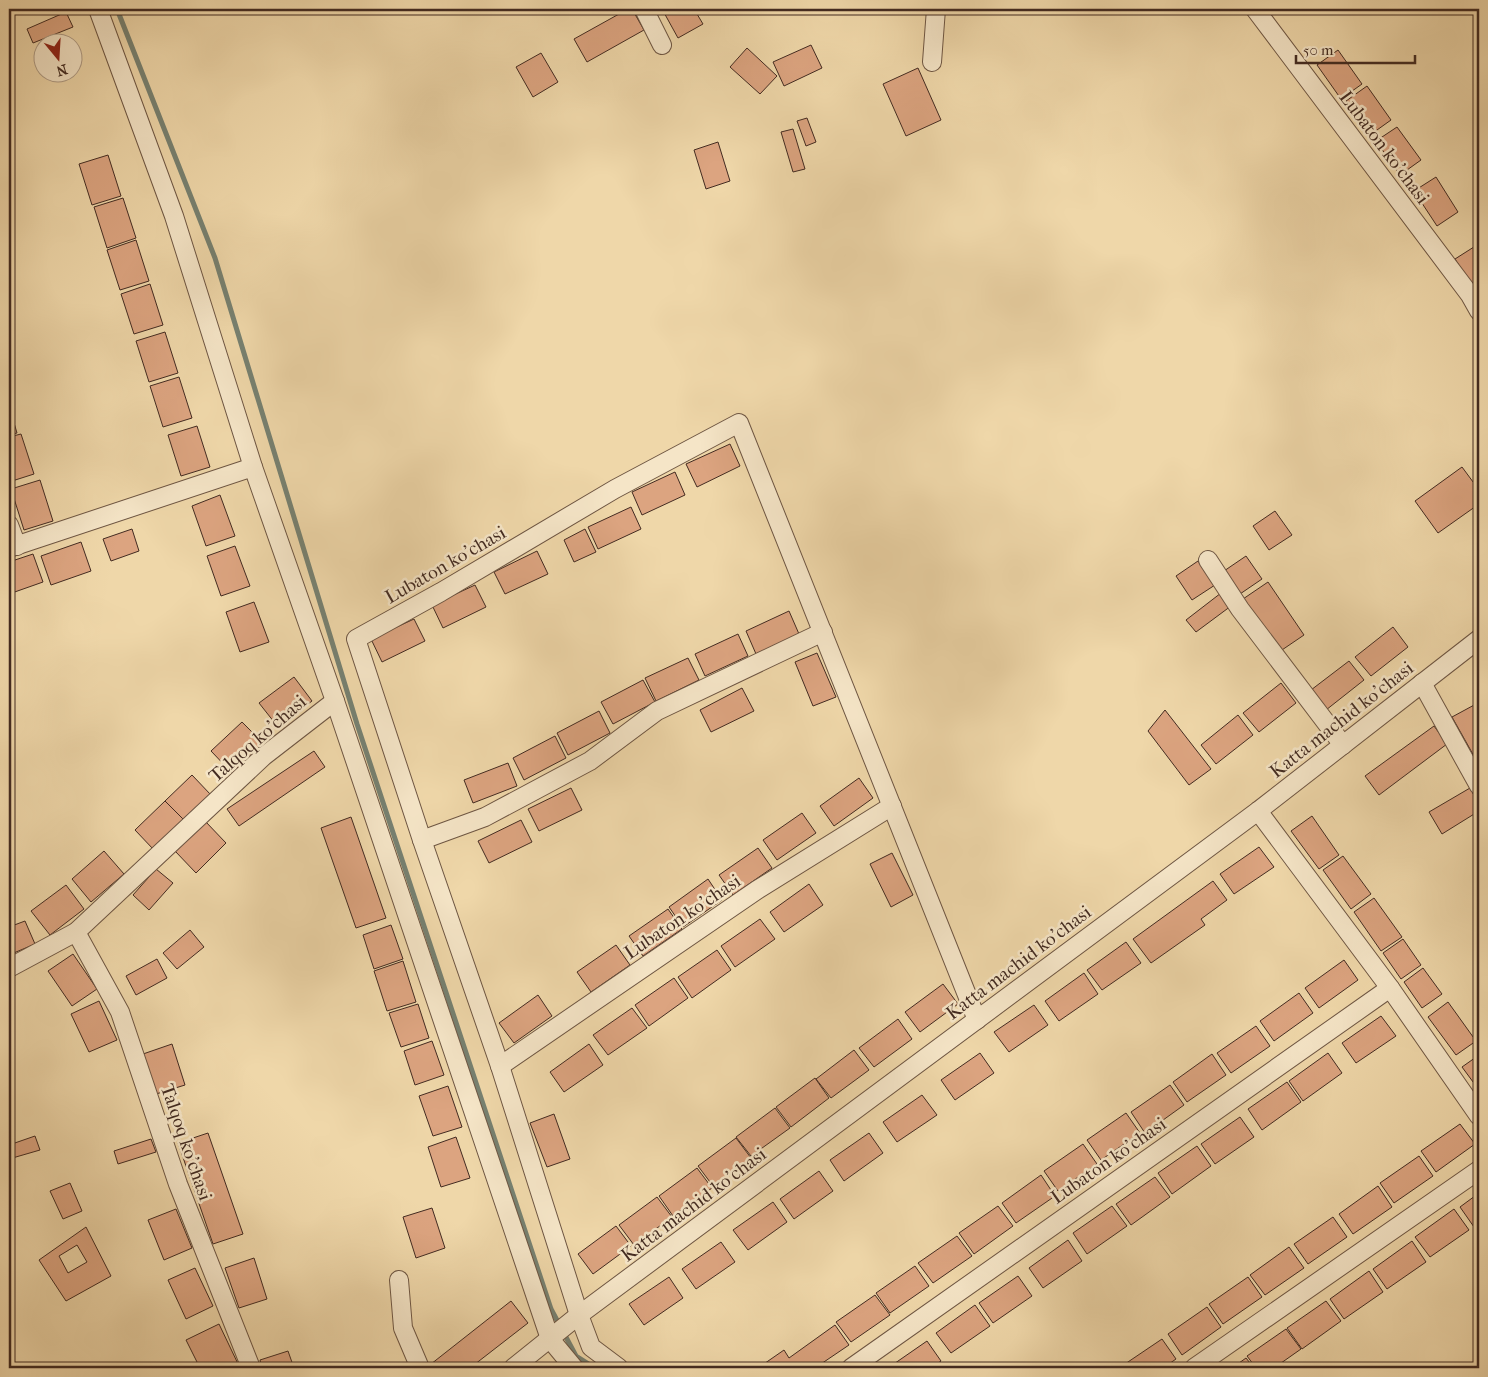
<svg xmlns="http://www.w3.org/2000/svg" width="1488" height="1377" viewBox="0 0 1488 1377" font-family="'IM FELL French Canon',serif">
  <rect width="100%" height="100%" fill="#efd7a9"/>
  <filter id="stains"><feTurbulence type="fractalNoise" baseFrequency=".004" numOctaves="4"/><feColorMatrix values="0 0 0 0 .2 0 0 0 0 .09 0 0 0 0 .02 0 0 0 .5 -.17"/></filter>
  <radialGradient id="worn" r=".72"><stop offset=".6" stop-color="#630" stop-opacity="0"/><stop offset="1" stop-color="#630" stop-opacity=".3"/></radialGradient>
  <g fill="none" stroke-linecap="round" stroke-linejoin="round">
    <!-- stream -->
    <polyline stroke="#778171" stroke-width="5" points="117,9 215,258 357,724 551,1309 576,1356 595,1368"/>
  </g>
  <!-- building -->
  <g fill="#dca480" stroke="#432b21" fill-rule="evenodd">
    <polygon points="628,9 632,9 644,30 587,62 574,39"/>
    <polygon points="662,9 694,9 703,24 678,38"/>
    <polygon points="66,12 73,27 33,43 27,29"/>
    <polygon points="811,45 822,68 784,86 773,62"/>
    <polygon points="747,48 777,76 760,94 730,67"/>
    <polygon points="1338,50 1362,84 1341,99 1317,65"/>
    <polygon points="541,53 558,82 533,97 516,67"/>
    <polygon points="918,68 941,120 906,136 883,84"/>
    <polygon points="1367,86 1391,120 1370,135 1346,101"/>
    <polygon points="807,118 816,142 806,146 797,121"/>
    <polygon points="1397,127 1421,160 1400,175 1376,141"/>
    <polygon points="793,129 805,169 793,172 781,132"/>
    <polygon points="718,142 730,181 706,189 694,150"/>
    <polygon points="108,155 121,196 92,205 79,164"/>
    <polygon points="1436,177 1458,212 1437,226 1414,191"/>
    <polygon points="123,198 136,238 107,248 94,207"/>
    <polygon points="136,240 149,281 120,290 107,250"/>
    <polygon points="1477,245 1479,249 1479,292 1477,294 1455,259"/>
    <polygon points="150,284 163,325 134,334 121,294"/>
    <polygon points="165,332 178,373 149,382 136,341"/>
    <polygon points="179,377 192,418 163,427 150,386"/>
    <polygon points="9,406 17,433 9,435"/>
    <polygon points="197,426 210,467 181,476 168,435"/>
    <polygon points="21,434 34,474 9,482 9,437"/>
    <polygon points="730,444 740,466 697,487 686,464"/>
    <polygon points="1462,467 1479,490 1479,504 1438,533 1415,501"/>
    <polygon points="675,472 685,495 642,515 632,492"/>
    <polygon points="40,480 53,521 24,530 11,489"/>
    <polygon points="220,495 235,536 206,546 192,506"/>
    <polygon points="631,507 641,529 598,549 588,527"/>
    <polygon points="1275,511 1292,535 1269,550 1253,526"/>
    <polygon points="132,529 139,551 111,561 103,539"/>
    <polygon points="585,529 596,552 574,562 564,540"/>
    <polygon points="81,542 91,571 51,585 41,556"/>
    <polygon points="235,546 250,586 221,596 207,556"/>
    <polygon points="537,551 548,574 505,594 494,572"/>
    <polygon points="33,554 43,582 9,594 9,562"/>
    <polygon points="1246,556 1262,579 1240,594 1224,571"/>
    <polygon points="1198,561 1215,585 1192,600 1176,576"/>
    <polygon points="1268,582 1304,635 1279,652 1243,599"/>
    <polygon points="475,585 486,607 443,628 432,605"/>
    <polygon points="1221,593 1231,606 1196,632 1186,620"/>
    <polygon points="254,602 269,642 240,652 226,612"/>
    <polygon points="789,611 799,634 756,654 746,631"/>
    <polygon points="414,619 425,641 382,662 371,639"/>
    <polygon points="1393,627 1408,647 1371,676 1355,657"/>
    <polygon points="738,634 748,656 705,676 695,654"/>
    <polygon points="817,653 836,697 813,706 795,662"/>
    <polygon points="688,658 699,680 656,701 645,678"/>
    <polygon points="1349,661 1364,680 1326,710 1311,690"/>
    <polygon points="294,677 312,701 278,727 259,703"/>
    <polygon points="643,680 655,702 613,724 601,702"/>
    <polygon points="1281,683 1296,703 1259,732 1243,713"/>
    <polygon points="742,688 754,711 711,732 700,710"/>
    <polygon points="1476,704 1479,710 1479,765 1452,717"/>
    <polygon points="1165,710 1211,769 1189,785 1148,731"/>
    <polygon points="599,711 610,733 568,755 557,733"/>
    <polygon points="1238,715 1253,735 1216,764 1201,745"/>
    <polygon points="242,722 263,743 232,773 211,751"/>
    <polygon points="1434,726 1447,744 1379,795 1365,776"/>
    <polygon points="555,736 566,758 524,780 513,758"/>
    <polygon points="314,751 325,767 239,826 227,809"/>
    <polygon points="508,763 517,786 473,803 464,780"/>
    <polygon points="192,775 211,795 184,820 165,801"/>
    <polygon points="859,778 873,798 834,826 820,806"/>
    <polygon points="571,788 582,810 539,831 528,809"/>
    <polygon points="1470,788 1479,804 1479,811 1442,834 1429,812"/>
    <polygon points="165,801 184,820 154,850 135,830"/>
    <polygon points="802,813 816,833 777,860 763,840"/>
    <polygon points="1312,816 1339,855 1319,869 1291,831"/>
    <polygon points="351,817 386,918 356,928 321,828"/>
    <polygon points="521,820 532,842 489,863 478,841"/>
    <polygon points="205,821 226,843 196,873 175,851"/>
    <polygon points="1259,847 1274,867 1234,894 1220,874"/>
    <polygon points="758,848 772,868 733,895 719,875"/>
    <polygon points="104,851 124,874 91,902 72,879"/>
    <polygon points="892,853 913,895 891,907 870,864"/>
    <polygon points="1343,856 1371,894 1351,909 1323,870"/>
    <polygon points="156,869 173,883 149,910 133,895"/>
    <polygon points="708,879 722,900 683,927 669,907"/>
    <polygon points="1213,881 1227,900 1201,919 1205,925 1151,963 1133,939"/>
    <polygon points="809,884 823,905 784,932 770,912"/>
    <polygon points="66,885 84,909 50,935 31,911"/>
    <polygon points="1374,898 1402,937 1381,951 1354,912"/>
    <polygon points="668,909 682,929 643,956 629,936"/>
    <polygon points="760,919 775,939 735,967 721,946"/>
    <polygon points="25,921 35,944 9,955 9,927"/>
    <polygon points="391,925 403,959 374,969 363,935"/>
    <polygon points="190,930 204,947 177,969 163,953"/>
    <polygon points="1403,939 1421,965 1401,979 1383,953"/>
    <polygon points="1126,942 1141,963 1102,990 1087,970"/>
    <polygon points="616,945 630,965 591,992 577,972"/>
    <polygon points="717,950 731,970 692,998 678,977"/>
    <polygon points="73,954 97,989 72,1006 48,971"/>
    <polygon points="157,959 167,978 136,995 126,976"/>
    <polygon points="1344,960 1358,980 1319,1008 1305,988"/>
    <polygon points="403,961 416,1002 387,1011 374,971"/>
    <polygon points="1423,968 1442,994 1422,1008 1404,982"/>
    <polygon points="1084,973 1098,994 1059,1021 1045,1001"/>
    <polygon points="674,978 688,998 649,1026 635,1005"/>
    <polygon points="943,984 958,1004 920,1032 905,1012"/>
    <polygon points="1299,993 1313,1013 1274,1041 1260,1021"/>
    <polygon points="538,995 552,1016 514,1043 499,1023"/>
    <polygon points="99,1001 117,1040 89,1052 71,1014"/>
    <polygon points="1448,1002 1476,1041 1456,1055 1428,1017"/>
    <polygon points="418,1004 429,1038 401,1047 389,1013"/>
    <polygon points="1034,1005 1048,1025 1009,1052 994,1032"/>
    <polygon points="632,1008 647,1028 608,1055 593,1035"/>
    <polygon points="1381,1016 1396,1036 1356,1063 1342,1043"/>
    <polygon points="898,1019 912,1039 874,1067 859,1048"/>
    <polygon points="1256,1026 1270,1046 1231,1073 1217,1053"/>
    <polygon points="432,1041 444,1075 415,1085 404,1051"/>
    <polygon points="172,1044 185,1085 156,1094 143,1054"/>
    <polygon points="589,1044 603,1065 564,1092 550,1072"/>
    <polygon points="854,1050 869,1070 831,1098 816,1079"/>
    <polygon points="980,1053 994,1073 955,1100 941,1080"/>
    <polygon points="1328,1053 1342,1073 1303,1101 1289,1081"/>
    <polygon points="1212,1054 1226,1075 1187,1102 1173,1082"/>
    <polygon points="1479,1055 1479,1090 1462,1067"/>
    <polygon points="815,1078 829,1098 791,1127 776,1107"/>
    <polygon points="1287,1082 1301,1102 1262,1130 1248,1109"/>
    <polygon points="1170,1085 1184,1105 1145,1133 1131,1112"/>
    <polygon points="448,1086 462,1127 433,1136 419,1096"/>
    <polygon points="922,1095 937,1115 897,1142 883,1122"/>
    <polygon points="775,1108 790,1128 751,1156 736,1137"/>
    <polygon points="1126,1113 1140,1133 1101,1160 1087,1140"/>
    <polygon points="554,1114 570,1159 547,1167 530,1123"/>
    <polygon points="1240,1117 1254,1137 1215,1164 1201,1144"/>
    <polygon points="1460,1124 1475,1144 1436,1172 1421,1151"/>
    <polygon points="208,1133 243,1234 213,1244 178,1143"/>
    <polygon points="869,1133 883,1153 844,1181 830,1160"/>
    <polygon points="35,1136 40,1150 9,1159 9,1145"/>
    <polygon points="456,1137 470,1178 441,1187 428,1147"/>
    <polygon points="736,1138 751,1158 713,1186 698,1166"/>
    <polygon points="151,1139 156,1152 118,1164 114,1151"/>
    <polygon points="1083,1144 1097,1164 1058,1191 1044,1171"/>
    <polygon points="1197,1146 1211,1166 1172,1194 1158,1173"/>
    <polygon points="1419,1156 1433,1176 1394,1203 1380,1183"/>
    <polygon points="697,1168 712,1188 673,1216 659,1196"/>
    <polygon points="819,1171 833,1191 794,1219 780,1199"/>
    <polygon points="1041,1175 1055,1196 1016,1223 1002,1203"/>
    <polygon points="1155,1177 1170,1197 1131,1225 1116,1204"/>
    <polygon points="70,1183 82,1211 63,1219 50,1191"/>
    <polygon points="1378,1186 1392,1207 1353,1234 1339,1214"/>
    <polygon points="1479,1193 1479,1223 1474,1227 1460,1207"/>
    <polygon points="657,1197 672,1217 634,1245 619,1225"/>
    <polygon points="773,1202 787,1222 748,1250 733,1230"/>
    <polygon points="998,1206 1013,1226 974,1254 959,1233"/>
    <polygon points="1112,1206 1127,1226 1087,1254 1073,1233"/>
    <polygon points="432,1208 445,1248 416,1258 403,1217"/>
    <polygon points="176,1209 192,1248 164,1260 148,1220"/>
    <polygon points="1454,1209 1469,1230 1430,1257 1415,1237"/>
    <polygon points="1333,1217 1347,1237 1308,1264 1294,1244"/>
    <polygon points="616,1226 631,1246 593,1274 578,1254"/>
    <path d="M86 1227 111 1276 66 1301 39 1260ZM77 1245 87 1262 68 1273 59 1256Z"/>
    <polygon points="957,1236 972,1256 933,1283 918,1263"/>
    <polygon points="1068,1240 1082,1261 1043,1288 1029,1268"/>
    <polygon points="1412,1241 1426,1262 1387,1289 1373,1269"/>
    <polygon points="721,1242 735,1262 696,1289 682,1269"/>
    <polygon points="1289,1247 1304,1268 1265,1295 1250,1275"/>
    <polygon points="254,1258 267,1299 239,1308 225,1268"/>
    <polygon points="915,1266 929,1286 890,1313 876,1293"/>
    <polygon points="195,1268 213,1306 186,1319 168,1280"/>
    <polygon points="1369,1271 1383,1292 1344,1319 1330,1299"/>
    <polygon points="1018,1276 1032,1296 993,1323 979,1303"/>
    <polygon points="669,1277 683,1298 644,1325 629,1304"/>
    <polygon points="1248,1277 1262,1297 1223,1324 1209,1304"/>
    <polygon points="875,1295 890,1315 851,1342 836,1322"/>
    <polygon points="511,1301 528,1323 470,1368 434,1368 431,1364"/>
    <polygon points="1326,1301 1341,1321 1302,1349 1287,1328"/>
    <polygon points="975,1305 990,1326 951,1353 936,1333"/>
    <polygon points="1207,1307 1221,1327 1182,1355 1168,1334"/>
    <polygon points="219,1324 240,1368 200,1368 186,1340"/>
    <polygon points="835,1325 849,1345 815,1368 758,1368 784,1350 789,1358"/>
    <polygon points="1286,1329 1301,1349 1274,1368 1256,1368 1247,1356"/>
    <polygon points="1162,1339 1176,1359 1163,1368 1124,1368 1122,1366"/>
    <polygon points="927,1341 941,1361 931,1368 888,1368"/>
    <polygon points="288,1351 294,1368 262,1368 260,1360"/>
    <polygon points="1246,1358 1254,1368 1232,1368"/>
  </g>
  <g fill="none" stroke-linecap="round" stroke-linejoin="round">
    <defs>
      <g id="street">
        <polyline points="98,9 174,216 253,467 335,701 550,1339 574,1368"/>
        <polyline points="644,9 662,45"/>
        <polyline points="1255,9 1470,295 1479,311"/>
        <polyline points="932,62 936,9"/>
        <polyline points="9,525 17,546"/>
        <polyline points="9,548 253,467"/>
        <polyline points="1208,560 1240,609 1343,745"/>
        <polyline points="1422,683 1479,786"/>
        <polyline points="1258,811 1390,988 1479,1116"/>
        <polyline points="422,840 485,817 590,761 657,711 823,632"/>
        <polyline points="76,932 120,1012 178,1184 251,1368"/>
        <polyline points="9,968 76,932 264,756 335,701"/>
        <polyline points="500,1066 757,890 892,806"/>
        <polyline points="399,1280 403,1328 420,1368"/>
        <polyline points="513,1368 579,1315 1258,811 1479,639"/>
        <polyline points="619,1368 591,1347 579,1315 500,1066 422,840 356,639 441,592 615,489 739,423 977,1020"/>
        <polyline points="851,1368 1390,988"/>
        <polyline points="1194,1368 1479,1170"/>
      </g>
    </defs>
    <!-- street casing -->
    <use href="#street" stroke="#6e5643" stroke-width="20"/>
    <!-- street -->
    <use href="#street" stroke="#f5e5c7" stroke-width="18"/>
  </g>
  <g text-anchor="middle" stroke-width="5" stroke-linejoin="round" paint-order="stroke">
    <!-- street labels -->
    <g font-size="19" fill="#432b21" stroke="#f5e5c7">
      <text transform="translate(1385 147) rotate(53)" y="7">Lubaton ko'chasi</text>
      <text transform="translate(445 564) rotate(-30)" y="7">Lubaton ko'chasi</text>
      <text transform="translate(1341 719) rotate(-38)" y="7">Katta machid ko'chasi</text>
      <text transform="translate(257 738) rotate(-41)" y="7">Talqoq ko'chasi</text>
      <text transform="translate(682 916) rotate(-34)" y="7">Lubaton ko'chasi</text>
      <text transform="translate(1018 962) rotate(-37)" y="7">Katta machid ko'chasi</text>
      <text transform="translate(187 1142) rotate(71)" y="7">Talqoq ko'chasi</text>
      <text transform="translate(1108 1160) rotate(-35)" y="7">Lubaton ko'chasi</text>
      <text transform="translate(693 1204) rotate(-37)" y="7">Katta machid ko'chasi</text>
    </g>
  </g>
  <!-- margin -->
  <rect width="1488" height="1377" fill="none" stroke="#efd7a9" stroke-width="30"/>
  <rect x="10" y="10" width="1468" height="1357" fill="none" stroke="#432b21" stroke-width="2.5"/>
  <rect x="15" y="15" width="1458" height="1347" fill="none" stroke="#432b21"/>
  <!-- north arrow -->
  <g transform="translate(58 58) rotate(162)"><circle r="24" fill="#f5e5c7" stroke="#ae9b85"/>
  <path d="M0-4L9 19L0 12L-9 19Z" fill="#8f2418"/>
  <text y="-8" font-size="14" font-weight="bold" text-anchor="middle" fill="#432b21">N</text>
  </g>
  <!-- scale -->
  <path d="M1296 55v8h119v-8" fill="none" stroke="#432b21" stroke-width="2.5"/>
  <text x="1303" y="55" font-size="15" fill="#432b21" stroke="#f5e5c7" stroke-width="4" paint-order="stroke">50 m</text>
  <rect width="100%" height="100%" filter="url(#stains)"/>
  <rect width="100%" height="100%" fill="url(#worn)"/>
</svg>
